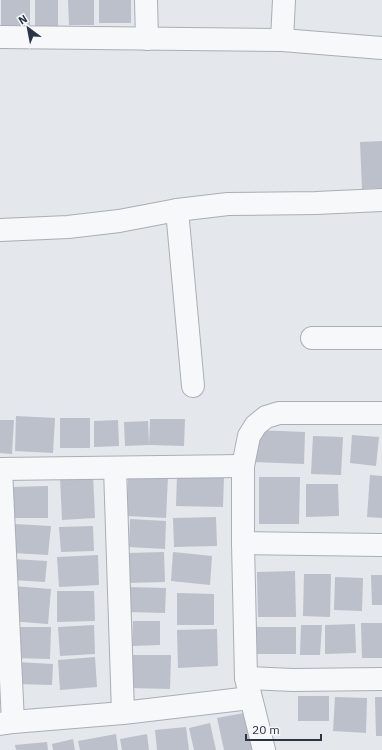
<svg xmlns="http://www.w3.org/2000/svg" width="382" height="750" viewBox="0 0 382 750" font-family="'IBM Plex Sans',sans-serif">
  <rect width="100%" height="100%" fill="#e4e7ec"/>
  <!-- building -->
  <g fill="#bbc0ca">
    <rect x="1" y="0" width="29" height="27"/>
    <rect x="35" y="0" width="23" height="26"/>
    <polygon points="68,0 94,0 94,25 69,25"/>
    <rect x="99" y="0" width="32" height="23"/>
    <polygon points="382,141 382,188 362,189 360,142"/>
    <polygon points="16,416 55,418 53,453 15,451"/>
    <rect x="60" y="418" width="30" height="30"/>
    <polygon points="150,419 185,419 184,446 149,445"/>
    <polygon points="0,420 14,420 12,454 0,453"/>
    <polygon points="118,420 119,446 94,447 94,421"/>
    <polygon points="148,421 149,445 125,446 124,422"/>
    <polygon points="255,430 305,432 304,464 254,462"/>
    <polygon points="352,435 379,437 376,466 350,463"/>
    <polygon points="313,436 343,437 341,475 311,474"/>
    <polygon points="177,474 224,475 223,507 176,506"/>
    <polygon points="93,475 95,518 62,520 60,477"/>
    <polygon points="370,475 382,476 382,518 367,517"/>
    <polygon points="128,476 168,477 166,518 127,516"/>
    <polygon points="259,477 300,477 299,524 259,524"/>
    <polygon points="306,484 338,484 339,516 306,517"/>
    <polygon points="48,486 48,518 12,518 12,487"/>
    <polygon points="216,517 217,546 174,547 173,518"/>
    <polygon points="130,519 166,521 165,549 129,547"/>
    <polygon points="15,524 51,526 48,555 13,553"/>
    <polygon points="93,526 94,551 61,552 59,527"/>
    <polygon points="164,552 165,582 127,583 127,553"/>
    <polygon points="173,552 212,556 210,585 171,581"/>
    <polygon points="98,555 99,585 59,587 57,557"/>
    <polygon points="13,559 47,561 45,582 12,580"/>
    <polygon points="295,571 296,617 258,617 257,572"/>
    <polygon points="304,574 331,574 330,617 303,616"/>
    <polygon points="371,575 382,575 382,605 372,605"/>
    <polygon points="335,577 363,578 362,611 334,610"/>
    <polygon points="13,586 51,589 48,624 10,621"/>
    <polygon points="127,587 166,588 165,613 127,612"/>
    <polygon points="57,591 94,591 95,621 57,622"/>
    <polygon points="177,593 214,594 214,625 177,625"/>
    <polygon points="133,621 160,621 160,645 132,646"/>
    <polygon points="361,623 382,623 382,658 362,658"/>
    <polygon points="355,624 356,653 325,654 325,625"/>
    <polygon points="94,625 95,654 60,656 58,627"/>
    <polygon points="301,625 322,625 320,655 300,655"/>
    <polygon points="14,627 51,627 50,659 13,658"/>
    <rect x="250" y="627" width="46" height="27"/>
    <polygon points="217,629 218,666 178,668 177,630"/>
    <polygon points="130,655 171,655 170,689 130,688"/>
    <polygon points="95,657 97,687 60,690 58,660"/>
    <polygon points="17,662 53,664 52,685 16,684"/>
    <rect x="298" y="696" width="31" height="25"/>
    <polygon points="335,697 367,698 366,733 333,731"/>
    <polygon points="375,697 382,697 382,736 376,736"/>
    <polygon points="244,713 252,750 224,750 217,718"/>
    <polygon points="210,723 216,750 194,750 189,728"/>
    <polygon points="186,727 189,750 157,750 155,730"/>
    <polygon points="116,734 118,750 80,750 78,741"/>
    <polygon points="147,734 149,750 122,750 120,739"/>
    <polygon points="73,739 75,750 53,750 52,744"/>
    <polygon points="47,742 48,750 16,750 15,745"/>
  </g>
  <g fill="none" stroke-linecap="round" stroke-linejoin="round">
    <defs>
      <g id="minor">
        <polyline points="146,0 147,39"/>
        <polyline points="0,37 282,40 382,48"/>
        <polyline points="282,40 284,0"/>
        <polyline points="177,210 193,386"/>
        <polyline points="0,230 68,227 119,221 177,210 228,204 316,203 382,200"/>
        <polyline points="312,338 382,338"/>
        <polyline points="115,468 123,713"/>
        <polyline points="0,469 243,466"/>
        <polyline points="1,469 13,722"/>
        <polyline points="243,543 382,545"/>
        <polyline points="246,678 293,680 382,679"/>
        <polyline points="0,724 13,722 123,713 250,698"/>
        <polyline points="264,750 246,678 243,543 243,466 249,436 256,425 266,417 279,413 382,413"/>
      </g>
    </defs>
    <!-- minor casing -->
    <use href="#minor" stroke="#a9aeb7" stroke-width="24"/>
    <!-- minor -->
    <use href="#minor" stroke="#f7f8fa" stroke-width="22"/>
  </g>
  <!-- north arrow -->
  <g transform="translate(28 28) rotate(328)" stroke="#f4f6f9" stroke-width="3" paint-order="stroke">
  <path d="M0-3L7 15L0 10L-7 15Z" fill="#2b3445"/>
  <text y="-6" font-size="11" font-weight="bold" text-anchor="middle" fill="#2b3445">N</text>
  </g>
  <!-- scale -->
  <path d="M246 734v6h75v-6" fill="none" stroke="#2b3445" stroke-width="2"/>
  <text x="252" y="734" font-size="12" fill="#2b3445" stroke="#f4f6f9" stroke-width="3" paint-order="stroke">20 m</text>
</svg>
